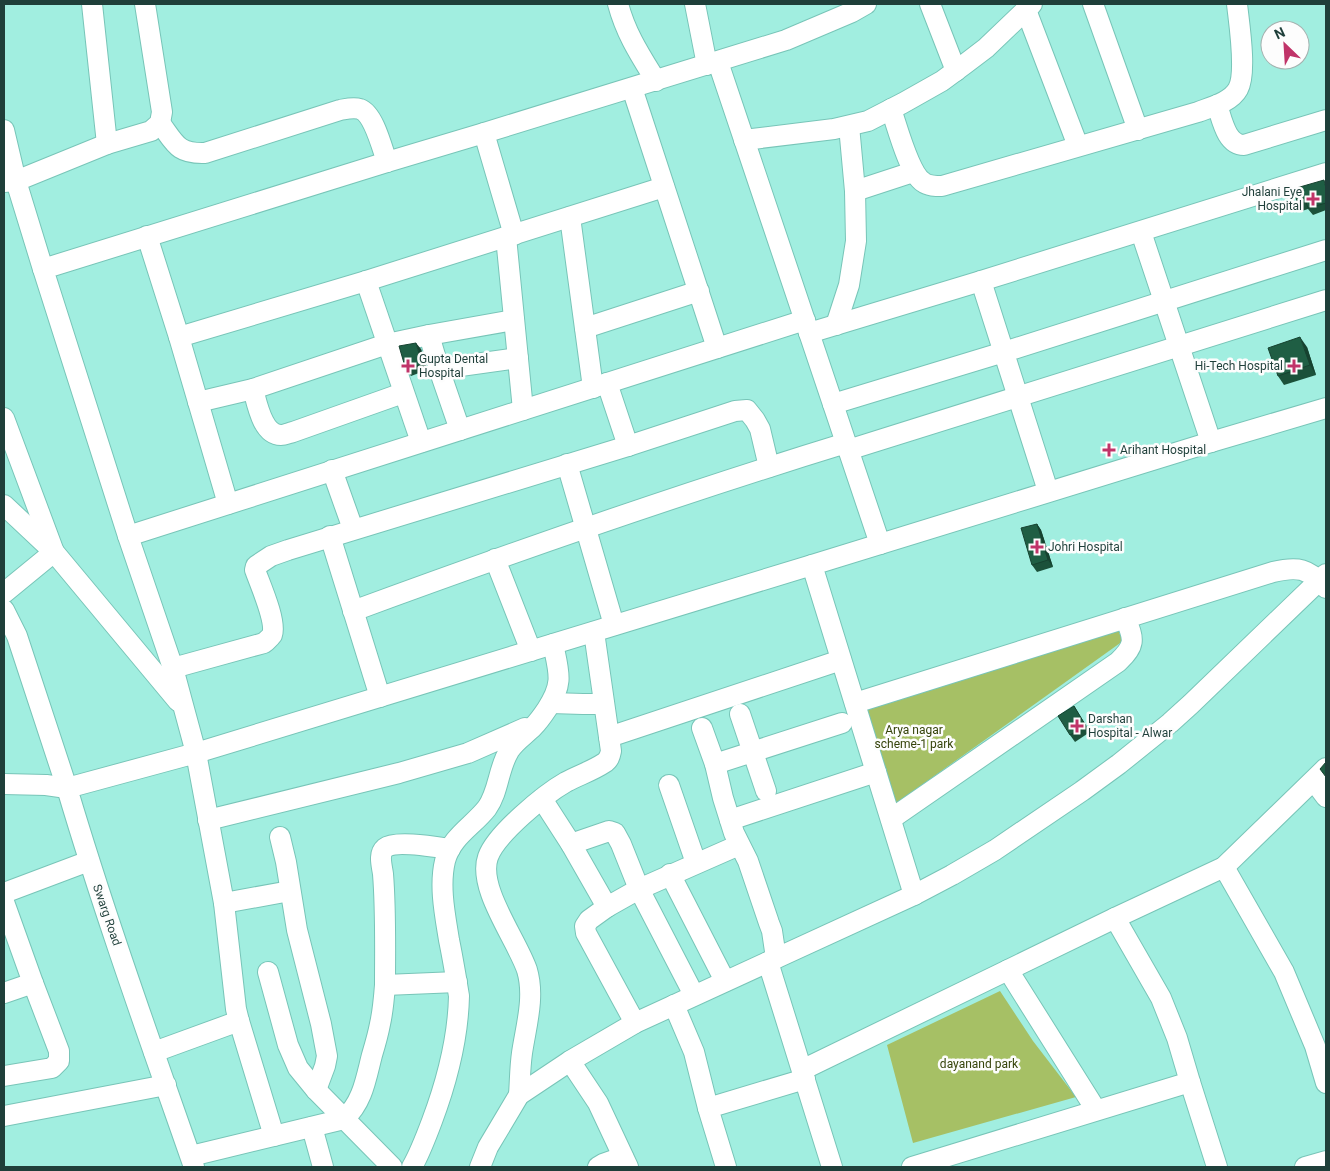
<svg xmlns="http://www.w3.org/2000/svg" width="1330" height="1171" viewBox="0 0 1330 1171" font-family="Roboto,sans-serif">
  <rect width="100%" height="100%" fill="#a1eee0"/>
  <!-- green -->
  <g fill="#a6c065">
    <polygon points="1117,628 1123,641 891,807 866,707"/>
    <polygon points="1000,991 1033,1041 1076,1097 913,1143 887,1045"/>
  </g>
  <g fill="none" stroke-linecap="round" stroke-linejoin="round">
    <defs>
      <g id="minor">
        <polyline points="92,4 107,144"/>
        <path d="M618 4C626 34 640 55 656 81"/>
        <polyline points="695,4 707,65"/>
        <polyline points="930,4 956,71"/>
        <polyline points="1093,4 1138,130"/>
        <polyline points="1026,10 1078,146"/>
        <polyline points="718,62 880,544"/>
        <polyline points="632,88 717,348"/>
        <path d="M1217 105C1222 119 1226 145 1244 145L1326 120"/>
        <path d="M891 109C897 126 909 173 923 182 928 186 936 186 942 186L1198 112C1211 107 1231 102 1238 89 1247 73 1239 23 1237 4"/>
        <path d="M160 123C175 143 177 154 205 153L340 110C346 109 353 107 360 109 374 114 382 148 387 162"/>
        <polyline points="4,130 16,181 43,269"/>
        <polyline points="484,133 514,235"/>
        <polyline points="744,140 834,129 868,121 903,103 942,81 965,64 986,48 1032,4"/>
        <polyline points="4,182 16,181 107,144 151,131 160,123 162,112 145,4"/>
        <polyline points="855,191 913,172"/>
        <polyline points="570,217 593,388"/>
        <polyline points="1141,232 1211,442"/>
        <polyline points="147,236 179,337 228,504"/>
        <polyline points="506,237 523,410"/>
        <polyline points="366,281 421,442"/>
        <polyline points="981,281 1048,491"/>
        <polyline points="836,325 849,285 856,241 855,191 849,126"/>
        <polyline points="585,328 699,291"/>
        <polyline points="809,333 981,281 1326,173"/>
        <polyline points="429,335 439,369 460,430"/>
        <polyline points="179,337 366,281 664,187"/>
        <polyline points="439,369 518,358"/>
        <polyline points="607,383 628,446"/>
        <path d="M253 389C257 403 262 435 281 435 284 435 289 433 293 432L403 393"/>
        <polyline points="198,402 253,389 387,344 429,335 514,320"/>
        <polyline points="833,404 1004,352 1326,250"/>
        <polyline points="4,418 54,552 4,593"/>
        <polyline points="848,450 1326,300"/>
        <polyline points="567,464 614,625"/>
        <polyline points="332,470 353,529"/>
        <polyline points="4,505 54,552 178,701"/>
        <polyline points="128,536 805,320"/>
        <polyline points="330,536 380,697"/>
        <polyline points="495,559 531,651"/>
        <polyline points="812,565 196,753 173,668 128,536 43,269 387,162 484,133 786,40 852,12 866,4"/>
        <polyline points="4,610 17,636 67,788 46,785 4,784"/>
        <path d="M353 611C516 551 680 494 846 443"/>
        <path d="M173 668 264 643C267 640 270 638 272 635 277 622 260 584 255 570L256 566 271 556 288 550 628 446 735 411 747 410 755 420 760 429 769 467"/>
        <polyline points="551,703 583,704 604,704"/>
        <path d="M855 703 1273 572C1298 566 1308 568 1326 588"/>
        <polyline points="740,714 766,791"/>
        <polyline points="702,728 715,764 723,798 734,833 748,861 769,923 772,931 776,958"/>
        <polyline points="609,737 841,660"/>
        <polyline points="715,764 842,723"/>
        <polyline points="1314,781 1326,797"/>
        <polyline points="669,785 696,863"/>
        <polyline points="542,799 571,844 607,907"/>
        <path d="M891 819 1118 662C1135 646 1135 640 1125 618"/>
        <polyline points="208,820 399,773 468,753 525,728"/>
        <polyline points="730,820 876,772"/>
        <polyline points="280,837 286,862 297,930 321,1024 327,1056 325,1066 316,1090"/>
        <polyline points="571,844 609,831 615,833 621,844 639,889 694,995"/>
        <polyline points="1224,867 1284,972 1315,1046 1326,1083"/>
        <polyline points="670,874 725,981"/>
        <polyline points="4,893 89,861"/>
        <polyline points="914,895 812,565 1211,442 1326,408"/>
        <polyline points="4,902 33,983 59,1051 59,1061 52,1068 4,1076"/>
        <polyline points="224,903 290,891"/>
        <polyline points="768,962 832,1167"/>
        <polyline points="1008,970 1096,1110"/>
        <polyline points="268,972 288,1045 298,1068 316,1090 392,1167"/>
        <polyline points="385,985 457,982"/>
        <polyline points="4,993 33,983"/>
        <polyline points="674,1005 694,1052 708,1108"/>
        <polyline points="635,1023 586,933 585,926 589,920 607,907 639,889 739,845"/>
        <polyline points="154,1052 239,1021"/>
        <polyline points="570,1061 598,1103 628,1167"/>
        <polyline points="802,1070 1115,918 1224,867 1326,768"/>
        <polyline points="1190,1082 1217,1167"/>
        <path d="M519 1095C520 1081 520 1067 522 1053 526 1026 535 997 527 970 517 940 477 888 488 857 496 834 545 794 566 782 579 775 592 771 604 763 609 760 610 756 611 751L594 632"/>
        <polyline points="4,1116 166,1085"/>
        <polyline points="312,1127 323,1167"/>
        <path d="M191 1156 344 1119C363 1102 366 1078 372 1055 375 1045 378 1035 380 1024 383 1011 384 998 385 985 385 948 386 911 383 874 382 866 378 854 385 848 395 840 436 847 450 849"/>
        <path d="M194 1167C150 1041 105 916 67 788L196 753 224 903 236 1009 239 1021 274 1136"/>
        <path d="M412 1167C420 1153 426 1137 432 1121 447 1081 458 1040 459 996 456 978 453 959 449 940 445 915 439 886 445 861 451 837 473 826 487 808 499 791 498 769 509 751 514 742 525 735 533 727 538 722 543 715 547 709 564 683 559 673 553 644"/>
        <polyline points="480,1167 488,1147 519,1095 570,1061 635,1023 914,895 952,875 995,850 1082,791 1119,764 1170,723 1191,704 1326,574"/>
        <polyline points="598,1167 603,1164 623,1157"/>
        <polyline points="726,1167 708,1108 805,1079"/>
        <polyline points="912,1167 1190,1082 1177,1038 1161,998 1115,918"/>
        <polyline points="1305,1167 1326,1161"/>
      </g>
    </defs>
    <!-- minor casing -->
    <use href="#minor" stroke="#78c5b8" stroke-width="22"/>
    <!-- minor -->
    <use href="#minor" stroke="#fff" stroke-width="20"/>
  </g>
  <!-- wall -->
  <g fill="#1b513a">
    <polygon points="1326,183 1326,210 1313,215 1308,209 1302,211 1298,204"/>
    <polygon points="1307,347 1316,375 1284,385 1278,376"/>
    <polygon points="421,349 427,370 411,376 406,370"/>
    <polygon points="1037,524 1041,530 1053,567 1037,572 1032,565"/>
    <polygon points="1074,706 1090,732 1075,742 1070,735"/>
  </g>
  <!-- shaded-wall -->
  <g fill="#164230">
    <polygon points="1300,337 1307,347 1316,375 1310,365"/>
    <polygon points="416,343 421,349 427,370 422,364"/>
    <polygon points="1037,524 1041,530 1053,567 1048,560"/>
  </g>
  <!-- building -->
  <g fill="#1f5e44" stroke="#164230">
    <polygon points="1324,180 1326,188 1326,203 1308,208 1306,202 1298,204 1293,189"/>
    <polygon points="1300,337 1310,365 1278,376 1268,348"/>
    <polygon points="416,343 422,364 406,370 399,346"/>
    <polygon points="1037,524 1048,560 1032,565 1021,528"/>
    <polygon points="1074,706 1086,726 1070,735 1058,716"/>
    <polygon points="1326,762 1326,777 1320,769"/>
  </g>
  <!-- markers -->
  <g fill="#c03469" stroke="#fdfdfd" stroke-width="2">
    <path d="M1310.5 191.5h5v5h5v5h-5v5h-5v-5h-5v-5h5z"/>
    <path d="M405.5 358.5h5v5h5v5h-5v5h-5v-5h-5v-5h5z"/>
    <path d="M1291.5 358.5h5v5h5v5h-5v5h-5v-5h-5v-5h5z"/>
    <path d="M1106.5 442.5h5v5h5v5h-5v5h-5v-5h-5v-5h5z"/>
    <path d="M1034.5 539.5h5v5h5v5h-5v5h-5v-5h-5v-5h5z"/>
    <path d="M1074.5 718.5h5v5h5v5h-5v5h-5v-5h-5v-5h5z"/>
  </g>
  <g text-anchor="middle" stroke-width="5" stroke-linejoin="round" paint-order="stroke">
    <!-- poi labels -->
    <g font-size="12" fill="#1f3f3a" stroke="#fdfdfd" text-anchor="start">
      <text x="1302" y="196" text-anchor="end">Jhalani Eye<tspan x="1302" dy="14">Hospital</tspan></text>
      <text x="419" y="363">Gupta Dental<tspan x="419" dy="14">Hospital</tspan></text>
      <text x="1283" y="370" text-anchor="end">Hi-Tech Hospital</text>
      <text x="1120" y="454">Arihant Hospital</text>
      <text x="1048" y="551">Johri Hospital</text>
      <text x="1088" y="723">Darshan<tspan x="1088" dy="14">Hospital - Alwar</tspan></text>
    </g>
    <!-- park labels -->
    <g font-size="12" fill="#35430a" stroke="#fdfdfd">
      <text x="914" y="734">Arya nagar<tspan x="914" dy="14">scheme-1 park</tspan></text>
      <text x="979" y="1068">dayanand park</text>
    </g>
    <!-- street labels -->
    <g font-size="12" fill="#1f3f3a" stroke="#fdfdfd">
      <text transform="translate(107 915) rotate(71)" y="4">Swarg Road</text>
    </g>
  </g>
  <!-- border -->
  <rect width="1330" height="1171" fill="none" stroke="#1f3f3a" stroke-width="10"/>
  <!-- north arrow -->
  <g transform="translate(1285 45) rotate(335)"><circle r="24" fill="#fdfdfd" stroke="#a4b1af"/>
  <path d="M0-4L9 19L0 12L-9 19Z" fill="#c03469"/>
  <text y="-8" font-size="14" font-weight="bold" text-anchor="middle" fill="#1f3f3a">N</text>
  </g>
</svg>
